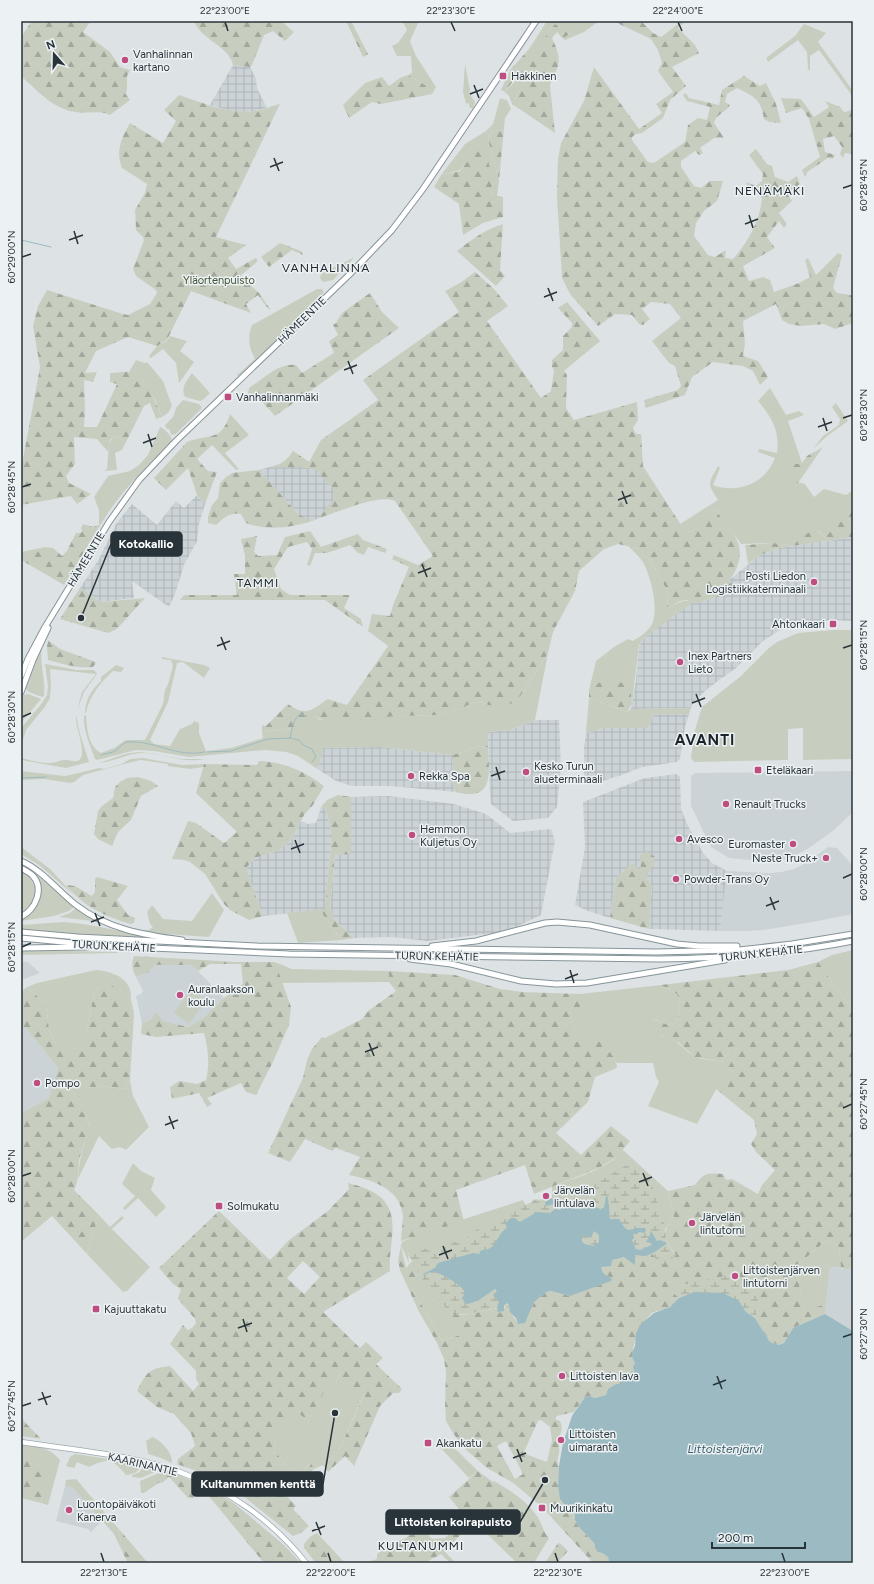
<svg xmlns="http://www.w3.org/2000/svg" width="874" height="1584" viewBox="0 0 874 1584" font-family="Figtree,sans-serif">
  <defs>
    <pattern id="industrial-grid" width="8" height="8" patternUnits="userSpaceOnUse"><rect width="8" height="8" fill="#ccd3d6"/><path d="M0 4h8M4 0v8" fill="none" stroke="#afb6b8"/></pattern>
    <pattern id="forest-firs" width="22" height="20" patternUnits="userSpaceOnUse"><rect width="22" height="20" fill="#c8cebf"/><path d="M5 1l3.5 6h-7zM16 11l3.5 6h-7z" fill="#a2a89c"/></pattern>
    <pattern id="wetland-marsh" width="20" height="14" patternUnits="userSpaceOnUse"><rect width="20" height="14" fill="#c8cebf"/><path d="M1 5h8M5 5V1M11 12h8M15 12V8" fill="none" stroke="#a2a89c"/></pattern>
  </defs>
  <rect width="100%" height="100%" fill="#dde3e5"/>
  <!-- built -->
  <g fill="#ccd3d6">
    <polygon points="853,771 853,812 834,830 809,848 790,858 778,861 768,862 729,858 711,847 691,806 691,776 695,773"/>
    <polygon points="828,847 837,848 853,866 853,914 818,921 764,930 748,931 720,931 727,871 770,873 781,872 794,869 806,863"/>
    <polygon points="21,961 28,962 40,973 21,980"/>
    <polygon points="155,965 191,965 198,971 224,998 203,1018 188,1027 163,1021 154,1014 150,1020 142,1023 136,996 141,994 143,991 136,977 149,972"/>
    <polygon points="21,1026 26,1028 58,1068 49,1098 21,1113"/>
    <polygon points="830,1267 853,1270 853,1331 825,1314"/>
    <polygon points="65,1486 73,1488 102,1521 91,1532 88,1529 56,1521"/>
  </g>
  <!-- industrial -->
  <g fill="url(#industrial-grid)">
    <polygon points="233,65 250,67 256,79 257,88 267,108 255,111 241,112 227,110 210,105"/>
    <polygon points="293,451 309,462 350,507 306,523 259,470 283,463 290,457"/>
    <polygon points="197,495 205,504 199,524 197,541 184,565 175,594 169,607 132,581 134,598 101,602 80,588 99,559 116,524 132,504 157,525 176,501 184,508"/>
    <polygon points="853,537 853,621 833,620 806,622 780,630 763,641 736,668 711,686 693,702 691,708 631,709 636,681 639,646 645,637 661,625 690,604 728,581 760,555 779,548"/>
    <polygon points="654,714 689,714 685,727 680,759 677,762 642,767 619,776 599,782 584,780 584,747 586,733 604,728 648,728"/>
    <polygon points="535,720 559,720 561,767 557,807 548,818 513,821 491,804 490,794 488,732 511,730"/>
    <polygon points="380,747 453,755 452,783 456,792 390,786 352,786 336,781 316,768 320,762 322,748"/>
    <polygon points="677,774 680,777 681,808 687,824 703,853 712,863 727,871 720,931 649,929 652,885 616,877 610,918 588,911 575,905 585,847 583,802 645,778"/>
    <polygon points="389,796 454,804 486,814 510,833 551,829 555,841 541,915 512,929 503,932 427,941 392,937 354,938 334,919 330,906 335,855 351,853 351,797"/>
    <polygon points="321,807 326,809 332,835 325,906 326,909 263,916 246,868 255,858 280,850 291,840 301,821 308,824 316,823"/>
  </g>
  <!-- green -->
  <g fill="#c8cebf">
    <polygon points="402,21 419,21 410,41 416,56 436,87 432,94 425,85 408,75 412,73 411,56 397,56 392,46 398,43 407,30"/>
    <polygon points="547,21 599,21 584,32 565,40 563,39 569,34 555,24 534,53 529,49"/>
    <polygon points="804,24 826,33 818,42 853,91 853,97 819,50 810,56 810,71 808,69 807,52 798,40 768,62 766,58 795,36"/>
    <polygon points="465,64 471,96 475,102 473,109 469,107 469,103 466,104 463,92"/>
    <polygon points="522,74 526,80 512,104 509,96 505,92"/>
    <polygon points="500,98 507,100 511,109 505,118 504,129 491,132 488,139 499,180 497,197 491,197 493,182 461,153 467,162 460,170 441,175 465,144 486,131 493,124"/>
    <polygon points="353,258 353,259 333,280 323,282 320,278 321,274"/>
    <path d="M317 289H322L324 292 303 316 238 376 237 375 255 359C249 348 247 337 252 325Z"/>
    <polygon points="170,336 187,341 180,351 194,362 179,383 176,363 163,349 151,358 149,356 157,346 167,341"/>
    <polygon points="136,360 145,363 147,362 163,381 172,406 168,413 162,417 156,401 143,381 129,372"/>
    <path d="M192 373 210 393 204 399 200 401 185 397C180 388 187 380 192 373Z"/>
    <path d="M770 388 786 415 799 411 804 415 788 421 802 463 794 481 805 484 814 497 824 489 846 495 853 490V510L828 536 825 537 818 531C806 533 798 538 788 545L773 543 741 544 715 509 713 508 697 528 691 532 685 531 680 524 718 500C707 483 708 484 718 466L720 468 713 485C738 494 765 484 775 458L758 452 759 449 777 453C780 431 772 418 758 401Z"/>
    <polygon points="183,400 199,404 202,408 176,434 171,435 170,430 166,428 165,425 173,417 176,408"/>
    <polygon points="836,403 848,421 827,436 813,449 823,436 839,425 840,419 832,407"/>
    <path d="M160 427C165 429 172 436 172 441 147 466 119 493 101 524H99V510L94 497 108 476 130 471 139 465 148 455Z"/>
    <path d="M114 436C124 437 124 442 122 450L115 453 117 470 104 471 107 469 109 443Z"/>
    <path d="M628 546 639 549 650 560 668 592 667 609C677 603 683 599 695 601L645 637 639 645 632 704 631 694 589 690 596 661 614 647 628 639 633 641C641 636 649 631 653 622 658 606 651 577 643 562 639 556 633 551 628 546Z"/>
    <polygon points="833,630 853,630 853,759 803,760 803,728 788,729 788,760 694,762 691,758 695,730 702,707 741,676 769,648 777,642 798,633"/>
    <path d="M42 646C39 663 46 680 44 696L42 697 29 692 25 688Z"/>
    <path d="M548 653 535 720 511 730 488 732V746L476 747 453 755 380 747 323 748 320 762 316 768 298 756 286 752 265 750 189 757 154 751 136 750 97 760 95 759C90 745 83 730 84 716L86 715C87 729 88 746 101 753L114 748 126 740H145L163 704 165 690 168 684 173 666 171 660 162 659V657L204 665 210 668 204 678 183 662 177 663 168 702 150 740 154 744 170 746 180 729 192 724 194 721 199 723V733L206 751 231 748 263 738 262 732 293 728 315 716 320 720 398 716 442 715 460 709 470 704 480 701 488 705 521 695Z"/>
    <polygon points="45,664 77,670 94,670 97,674 84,692 77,711 82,692 96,674 50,669 51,684 50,698 44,708 26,730 21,746 22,727 42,703 47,695 48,686"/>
    <path d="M116 665 124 668 121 672 113 671C101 682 89 696 86 713H85C85 700 92 689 101 681V677Z"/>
    <polygon points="28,694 41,699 21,723 21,700 23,695"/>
    <polygon points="589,698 627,712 631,709 691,708 689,714 654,714 648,728 604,728 586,733"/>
    <path d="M76 715 80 734 89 762 66 768 21 760V758C30 760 42 764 52 763 56 763 59 760 64 760 69 759 74 763 79 760 88 754 74 725 76 715Z"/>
    <path d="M138 752 150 753 181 759H205C181 764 164 753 142 753 127 753 114 762 99 763L125 754Z"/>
    <polygon points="143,758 182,765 204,764 203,767 190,769 168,766 168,764 141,760 136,761 83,775 74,782 70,783 44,779 21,780 21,771 65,776 79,773 99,768 104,769 122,764 130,759"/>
    <polygon points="21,847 50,869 75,896 39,865 21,854"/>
    <polygon points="21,864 38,876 74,907 69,911 54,916 21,921 21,918 31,912 38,883"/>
    <path d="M21 870C40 883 40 901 21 914Z"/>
    <polygon points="212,893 224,910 209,937 138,932 139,930 149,930 153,927 150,924 147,912 152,905 163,919 192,921"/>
    <polygon points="76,908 101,922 59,917 70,913"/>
    <polygon points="322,909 322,913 341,940 298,943 287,913"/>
    <path d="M64 922C98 924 130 935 163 939L83 935 21 929V925Z"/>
    <polygon points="21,950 118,952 117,953 21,955"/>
    <polygon points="853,950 853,1011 818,962 832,955"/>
    <polygon points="275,962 292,969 389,971 389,982 281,983"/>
    <path d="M96 970C109 971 123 975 129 987 131 991 131 995 131 1000 132 1005 134 1009 134 1015L128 1002 100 987 95 990 85 1036V1046L77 1045 68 1054 56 1045 49 1029 46 1004 27 987 37 983Z"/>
    <path d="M661 985 677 994 680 1001 678 1006 680 1014 673 1026 666 1024 653 1019 662 1036C676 1038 683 1049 694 1056 701 1060 713 1060 722 1062L732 1046 738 1050 697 1124 648 1106 659 1082 656 1077 653 1063H617L609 1051 577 1043 570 1010 573 1007H580V994Z"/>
    <polygon points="191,989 206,1000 189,1024 174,1013"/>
    <path d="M130 1080 133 1096 149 1127 126 1150 120 1147 112 1149 99 1136 78 1179C79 1160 83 1145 90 1127L74 1085 79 1083 90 1088 99 1086 125 1089Z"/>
    <path d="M623 1150 668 1191 674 1216 664 1231 665 1241 552 1198V1187C576 1177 607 1170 623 1150Z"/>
    <polygon points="133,1163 141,1171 155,1178 151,1190 166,1207 156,1217 138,1198 125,1210 123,1208 135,1196 122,1184"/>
    <polygon points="537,1199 547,1211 436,1268 408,1253 409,1263 401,1246 402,1242 421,1233 523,1200 526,1206 533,1204 532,1200"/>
    <polygon points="99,1215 110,1227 122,1216 124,1218 112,1229 150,1267 127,1291 123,1292 87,1254"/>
    <polygon points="827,1240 839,1247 841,1268 830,1267 826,1305 803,1310 796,1266"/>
    <polygon points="434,1272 460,1335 442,1341 411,1286 411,1279 420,1274"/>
    <path d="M336 1369 341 1372 336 1383 364 1395 337 1454 323 1465 314 1469 311 1463 297 1476 274 1451C274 1429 281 1425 297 1412L308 1421Z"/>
    <path d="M152 1437C161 1440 173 1453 172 1463L161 1458 148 1454 146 1441Z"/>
    <polygon points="443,1437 478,1471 469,1478 438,1445"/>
    <path d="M21 1445C38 1447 48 1446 60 1460L48 1505 41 1503 45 1482 25 1450 21 1447Z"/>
    <path d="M75 1454 142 1464C140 1471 133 1475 126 1475 113 1459 108 1458 89 1467L77 1462 74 1468 66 1466 70 1457Z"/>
    <polygon points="144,1464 159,1470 141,1478 132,1477 132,1475 140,1472"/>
    <polygon points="76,1479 118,1528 123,1553 114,1534 73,1488 65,1486 66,1480"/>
  </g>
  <!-- forest -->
  <g fill="url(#forest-firs)" fill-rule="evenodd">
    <path d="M32 21H91L83 32 110 52 120 67 130 70 127 76V90L125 93 130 100 110 115C99 110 87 114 75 112 53 109 37 90 21 76V37Z"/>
    <path d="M194 21H281L294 32 285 41 273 31 264 35 252 65 250 67 233 65C229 46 201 40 194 21Z"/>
    <polygon points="346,21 351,21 368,54 363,57"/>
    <path d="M613 21H641L653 33 661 37 682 21H686L678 28 695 45 699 53 672 67 686 86 670 100 663 118 642 133 636 134 632 137V140L648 162 654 163 685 142 688 125 698 118 707 120 710 107 687 101 683 95 686 93 689 98 719 105 722 90 744 76 760 86 766 83 776 104 781 123 769 122 764 119C761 99 755 97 737 88L727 94 725 102 730 105C725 113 716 114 714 123L724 138H714L700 148 703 153 699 155 695 151 681 161V167L694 186 701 188 710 181H723L717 201 704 211 696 223 694 236 708 255 715 257 726 250 725 258 733 259C748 242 760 221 762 198L758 193 748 189 746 182 756 186 762 181 763 174 749 155 756 149 767 164 772 166 775 177 788 182 797 176 800 184 787 193 792 201 779 213 787 224 784 228 779 221 767 237 775 248 743 266 749 281 763 277 770 280 774 292 799 283 810 277 805 260 808 258 816 275 838 253 842 255 833 288 837 293 851 295 853 298V323L835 329 824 324 801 326 789 324 782 320 776 304 743 321 745 344 743 356 758 361 768 377 760 385 753 371 743 366 713 362 692 377 685 395 646 408 644 400 678 390 681 386 675 366 669 363 652 341 681 318 670 304 651 302 642 309 650 319 643 325 639 324 632 315 615 314 598 326 570 294 562 278 557 196 558 159 561 143 584 101 594 67 639 129 662 113 656 104 673 92 658 71 662 63 658 50 651 39Z"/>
    <path d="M555 24 569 34 563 39 557 32 552 38C558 51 562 61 555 73 553 78 551 81 550 86L555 133 512 104 526 80 522 74 513 81 505 92 501 90 510 70 529 49 534 52Z"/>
    <polygon points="408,75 425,85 432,94 381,104 372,102 349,118 343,105 365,83 382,77 389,86 400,78"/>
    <path d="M179 95C203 103 228 114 253 111 263 111 271 106 280 104L216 237 246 245 228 258 236 269 256 258 258 261 240 276 259 293 270 309 269 310 258 295 246 304 251 313 191 291 167 340 157 346 128 337 96 351 85 373 97 372 93 382 84 380 85 410 84 427H97L117 384 110 382V373C116 373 124 371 129 372 146 376 156 402 162 417L156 419 150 403 144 406 122 450C124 442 124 437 114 436L110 440 108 452 97 439 74 437 75 464 66 476 69 483 91 494 77 504 71 496 21 505V470L40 367 33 326 38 306 47 290 123 314 128 315 150 304 157 293 156 290 136 276 133 269 144 240 143 237 136 230 135 210 145 193 147 184 122 168C115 151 122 137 130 123L163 143 176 121 164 110Z"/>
    <polygon points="781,98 801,99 814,117 829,107 825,101 840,107 844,112 849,111 853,108 853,154 845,153 843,158 840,154 842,147 834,136 823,139 825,152 835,155 833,159 828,158 807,172 805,177 802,170 820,157 809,119 802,108 786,113"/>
    <polygon points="504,129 499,180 488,139 491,132"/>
    <polygon points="463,149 486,152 493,182 491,196 503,197 503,217 483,223 463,235 459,204 434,187 441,175 460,171 467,162 461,153"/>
    <path d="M503 224 500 270 505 276 496 286 457 251C471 240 486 229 503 224Z"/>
    <polygon points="280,243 301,251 303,255 292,250 269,267 261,257"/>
    <path d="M475 272 494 289 508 306 487 321 541 398 551 391 554 370 552 367V360L563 350V336L572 327V323L558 308 567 302 600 341 564 371 567 375 566 408 574 420 637 402 638 420 633 428 636 434H641L643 466 685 531 691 532 697 528 712 508 715 509C721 518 735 533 738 543 743 555 737 573 728 581L739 590 698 603 687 600 680 601 667 609 668 592 650 560 639 549 618 544 604 549 579 571 575 591 553 632 548 653 521 695 514 702 506 706H499L488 705 480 701 470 704 460 709 442 715 398 716 326 722 315 716 303 725 293 728 262 732V725L266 726 288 704C307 718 312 709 328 699L347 705 388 646 368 631 372 614 390 616 393 605 409 567 392 559 394 555 418 565 433 556 395 501C380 493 335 513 318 518L333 500 334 490 315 469 296 467 267 468C279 466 287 461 293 451L309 462 321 440 378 400 363 380 459 312 445 291 460 283Z"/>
    <path d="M370 293 382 312 399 328 275 416 256 395 246 402 249 388C263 379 279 362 296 365L302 373 334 353 329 341 338 335 333 325 336 323 342 313Z"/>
    <path d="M230 414 249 435 225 453 239 469 236 470 212 445 197 459 208 471 217 472 205 504 197 495 188 468 166 490 154 478 187 442C209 433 221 443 230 414Z"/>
    <polygon points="823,447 798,483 794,481 786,466 802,463 807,456"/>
    <path d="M259 470 298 514 307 519 314 520C293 528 267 531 246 523L241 514C230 512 224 518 216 525L208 523V517L212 505 218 498 220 483 226 477 232 473Z"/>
    <polygon points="853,510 853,537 779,548 760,555 748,564 745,545 773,543 788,545 800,536 816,530 825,537"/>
    <polygon points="83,524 93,527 101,524 64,585 21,560 21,552 45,547 53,548 62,556 67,551 76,533 81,533 82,531 81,528"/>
    <polygon points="310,531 321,547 358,534 363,540 387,549 385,553 368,547 364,555 358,553 350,545 327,553 315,553 310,566 307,565 312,549 307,542 288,547 274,569 281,589 290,595 350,595 344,608 361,619 363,627 325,600 180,600 184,595 237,595 234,574 245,574 245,556 241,539 257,536 254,552 258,556 277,555 285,537"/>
    <polygon points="80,588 101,602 145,598 117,629 108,633 60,619"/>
    <path d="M48 640 60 649 96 662 94 666C84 671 60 663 48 660L47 647Z"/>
    <polygon points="603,680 610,680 627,684 631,694 632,704 627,712 589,698 589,690"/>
    <path d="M488 746C489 773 495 802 456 792L452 783 453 755 476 747Z"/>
    <path d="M259 761C284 762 304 771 324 786L313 805 304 815 291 840 280 850 255 858 246 868 263 916 249 920 230 910 224 904 205 874 190 862 184 860 172 859 188 821 196 823 224 843 237 832 196 793 204 764 257 765Z"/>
    <polygon points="138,777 151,781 158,786 141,796 131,820 118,832 112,846 98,839 94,834 98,811 102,806 113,798 115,787 120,782 127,778"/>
    <polygon points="338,795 351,797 351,854 335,855 330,906 334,919 354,938 341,940 322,913 322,909 326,909 325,906 332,835 326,809 321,807 327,800"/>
    <polygon points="645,852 650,853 655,857 654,864 646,878 652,885 649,929 610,918 616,877 633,863 641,871 640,855"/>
    <path d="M97 877 128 886 117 900 128 915 135 918 134 923 130 924C103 915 84 907 66 885L75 886 92 896 95 892V879Z"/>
    <path d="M134 956 237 962H275L291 1007 289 1025 273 1062 256 1095 246 1092 241 1083 207 1098 212 1104 207 1107 199 1093 172 1099 170 1087 179 1081 197 1084 206 1080C210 1063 208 1049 204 1033L156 1037 141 1034 142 1023 150 1020 154 1014 157 1013 163 1021 188 1027 203 1018 224 998 243 984 241 964H210L198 971 191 965H155L149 972 136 977C132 969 131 965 134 956Z"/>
    <path d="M818 962 853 1011V1270L841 1268 839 1247 827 1240 796 1266 803 1309 826 1305 825 1314 793 1328 784 1343 779 1345 770 1342 755 1318 759 1307 674 1292 679 1298C676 1301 673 1305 670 1307 664 1311 655 1309 650 1315 640 1325 628 1351 635 1363L633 1367 635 1377 632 1380 629 1378 621 1381V1384H616L606 1395 595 1398 589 1396 585 1397 574 1412 557 1416 555 1419 560 1421C564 1430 560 1432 559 1440 558 1444 560 1449 559 1453 558 1457 557 1461 558 1466H559L558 1486 561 1501 565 1506 573 1509 575 1511V1520L578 1526 595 1544 600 1552 608 1557 609 1563H593L542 1507 512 1482 487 1468 463 1447 453 1433 446 1421 445 1403 446 1372 444 1359 437 1343 418 1310 400 1270 398 1260 401 1246 406 1268 411 1262 416 1261 420 1274 411 1279V1286L442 1341 460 1335 450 1312C461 1320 491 1307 505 1308L504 1305 506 1303C510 1306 509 1308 511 1312 513 1317 516 1319 518 1324L525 1323 534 1302 546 1292 551 1291 570 1296 612 1279 603 1273 601 1268 602 1266 612 1265V1260L626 1257 635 1264V1255H647L652 1253 660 1265 676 1255C662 1236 661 1236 674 1216L668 1191 695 1185C704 1172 708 1173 723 1174L726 1180 732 1179 758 1194 762 1185 775 1170 756 1152 751 1144 757 1134 754 1120 716 1089 738 1050 732 1046 722 1062 695 1057 679 1043 659 1034 656 1030 652 1019 666 1024 673 1026 680 1014 678 1006 680 1001 677 994 661 985 788 970ZM541 1420 550 1427 552 1440 547 1462 528 1455 524 1452 538 1421ZM506 1441 523 1474 515 1479 497 1446Z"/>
    <path d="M389 971 455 975 500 989 523 992 580 994V1007H573L570 1010 577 1042 598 1040C606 1048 617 1057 617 1068L595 1077 588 1102 556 1133 581 1155 611 1126 630 1141 618 1156 599 1168 534 1194 525 1165 456 1190 464 1221 401 1241C401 1233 403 1224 403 1216 400 1188 372 1180 349 1175L360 1157 336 1148 332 1151 305 1139 290 1162 268 1153 303 1078 307 1060 312 1049 322 1037 325 1038 362 1019 368 1011 396 991 389 982Z"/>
    <path d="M113 986 128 1002 134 1015 130 1080 125 1089 99 1086 90 1088 79 1083 75 1085 90 1128C86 1139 81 1150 79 1161 78 1173 79 1179 74 1190L99 1215 87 1254 52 1216 21 1242V1113L49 1098 58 1068 26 1028 21 1026V992L27 987 46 1004 49 1029 56 1045 68 1053 77 1045H85V1036L95 990 100 987Z"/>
    <path d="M348 1183C380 1191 396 1202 392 1238 391 1249 389 1260 390 1271L323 1312 360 1348 366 1342 383 1358 376 1364 402 1389 399 1393H393L380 1406 354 1466 345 1456 328 1472 323 1465 337 1454 364 1396 336 1383 341 1372 336 1370 308 1421 297 1412C282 1424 274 1430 274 1451L297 1476 311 1463 314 1469 286 1495 296 1506 293 1509 309 1526 301 1533 293 1536 237 1491 214 1477 177 1464 178 1459 195 1446 191 1433 174 1414 157 1407 137 1391C146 1373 149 1368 170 1366L193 1391 199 1384 196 1379V1371L170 1344 183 1325 188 1330 192 1328 196 1323 195 1319 179 1300 178 1298 181 1289 173 1284 159 1268 219 1211 270 1260 289 1240 328 1211 349 1189ZM303 1261 320 1277 304 1294 287 1278Z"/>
    <polygon points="21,1418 41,1439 21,1436"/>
    <path d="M21 1447C27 1452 43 1465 45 1472 48 1481 43 1494 41 1503L21 1498Z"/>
    <polygon points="164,1471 172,1472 217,1492 235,1504 284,1545 301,1563 264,1563 203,1489 192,1499 190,1497 188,1498 169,1477 162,1483 160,1482 144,1493 141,1493 140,1481"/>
    <path d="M478 1471 493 1482 494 1481C510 1490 527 1501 537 1516 542 1523 543 1532 549 1538L534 1563H517L486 1533 473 1523 444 1551 456 1563H450L441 1554 425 1563H364L377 1559V1554L389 1545 406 1538 419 1525 432 1539 445 1538 461 1523 463 1514 449 1497Z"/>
    <polygon points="118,1528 148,1563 128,1563 123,1553"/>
    <polygon points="317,1533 345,1563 315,1562 304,1548 304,1544 311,1536"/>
    <polygon points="558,1543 561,1544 568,1551 557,1563 545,1563"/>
  </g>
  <!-- wetland -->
  <g fill="url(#wetland-marsh)">
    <path d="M634 1161 651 1182 664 1223 666 1241 676 1256 660 1266 652 1253 647 1255H635V1265L626 1257 612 1260V1265L602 1266 601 1268 603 1273 612 1279 611 1281 570 1296 551 1291 546 1292 534 1302 525 1323 518 1324 516 1318 510 1312 509 1305 506 1303 504 1305V1311L501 1313 498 1312 497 1308 469 1314H453C433 1298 421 1276 408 1255L414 1248 430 1249 449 1243 465 1241 472 1232 511 1212 536 1200 568 1196 586 1190 613 1173Z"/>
    <polygon points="735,1274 756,1290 759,1307 755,1318 746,1312 739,1301 704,1292 694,1292 679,1298 673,1293 685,1284"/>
  </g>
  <!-- water -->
  <g fill="#9cbac2" fill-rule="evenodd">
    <path d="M606 1196 608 1197 610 1219H619C623 1224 624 1231 632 1230L635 1228H645L646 1231 644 1233 639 1232 637 1234H633L634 1238 632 1240 636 1249 640 1250 652 1245 651 1243 646 1242 649 1237 651 1231 657 1241 660 1240 667 1243C662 1247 652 1255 645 1256 641 1256 638 1255 635 1255V1265L624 1257 612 1260 611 1266 601 1267 603 1273 612 1279 611 1281 570 1296 551 1291 546 1292 534 1302 525 1323 518 1324 516 1318 510 1312 509 1305 507 1303 504 1305V1311L498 1312 497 1308 499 1301 493 1295 497 1291 495 1289 479 1300 468 1304 465 1303 462 1298 465 1293C462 1284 442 1274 434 1272 431 1271 427 1274 424 1275L423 1274 435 1268 438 1263 473 1253 479 1254 481 1250C483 1250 486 1250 488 1249 496 1247 498 1233 507 1228L505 1223 511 1218H515L520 1222 537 1212 550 1213 555 1209 553 1204 546 1206 545 1202 552 1198 558 1210 570 1206C582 1213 593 1203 601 1210L604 1208ZM594 1231 599 1235V1242L593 1246 585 1244 582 1242V1238L584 1235 591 1238Z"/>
    <polygon points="694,1292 723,1293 739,1301 746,1312 755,1318 770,1342 779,1345 784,1343 793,1328 825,1314 853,1331 853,1563 609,1563 608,1557 602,1553 598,1552 595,1548 595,1544 578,1526 575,1520 575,1511 572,1507 565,1506 560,1499 558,1486 559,1466 563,1443 572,1416 585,1397 589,1396 595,1398 606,1395 608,1389 616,1384 621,1384 621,1379 624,1377 627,1376 632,1380 635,1377 633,1367 635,1363 632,1357 632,1353 635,1346 636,1333 640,1325 654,1313 670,1307 679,1298"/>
  </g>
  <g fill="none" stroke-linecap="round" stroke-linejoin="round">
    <!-- stream -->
    <g stroke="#9cbac2" stroke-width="1">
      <polyline points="21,240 51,247"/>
      <path d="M290 738C292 729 293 720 300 714L307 716"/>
      <polyline points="207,752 231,751 268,739 291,738 299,740 303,745 312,749 316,757 312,762"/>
      <path d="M101 755C105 754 109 753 113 752 119 750 122 742 128 742 154 740 177 758 204 752"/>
      <polyline points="21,778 46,777"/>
    </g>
    <defs>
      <path id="major" d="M21 1442C72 1450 127 1454 177 1471 228 1489 273 1521 306 1563"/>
      <g id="highway">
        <polyline points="21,676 28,659 45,627 109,522 139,480 176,441 350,274 392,230 423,189 536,21"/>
        <polyline points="21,692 33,660 48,628"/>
        <path d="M21 861C41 869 59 892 76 905 107 929 144 935 182 940"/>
        <path d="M21 868C24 870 29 872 32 875 45 888 36 909 21 917"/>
        <polyline points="21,932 78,937 257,946 656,952 739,950 792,944 853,934"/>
        <path d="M21 938 105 946 289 954 659 959C724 958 789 954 853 941"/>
        <polyline points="432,946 476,941 545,923 557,922 590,925 677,944 699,946 737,946"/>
        <polyline points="21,948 86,947"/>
        <polyline points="410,959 451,964 521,981 556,984 587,983 725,960"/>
      </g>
    </defs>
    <!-- major casing -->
    <use href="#major" stroke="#9eaab0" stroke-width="6"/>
    <!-- highway casing -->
    <use href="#highway" stroke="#86949a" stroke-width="7"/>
    <!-- major -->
    <use href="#major" stroke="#fff" stroke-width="4.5"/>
    <!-- highway -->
    <use href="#highway" stroke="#fff" stroke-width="5"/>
  </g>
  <!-- ticks -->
  <path fill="none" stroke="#28343a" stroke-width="1.5" d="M225 22 228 31M451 22 455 31M678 22 682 31M474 85 479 98M470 94 483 89M274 158 279 171M270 167 283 162M843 188 852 185M749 215 753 228M745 224 758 219M74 231 78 244M69 240 83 235M22 257 31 254M548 288 553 301M544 297 557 292M348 361 353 374M344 370 357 365M823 418 827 431M843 418 852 415M818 427 832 422M148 434 152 447M143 443 156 438M22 487 31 484M622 491 627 504M618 500 631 495M422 564 427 577M418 573 431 568M221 637 226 650M217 646 230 641M843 648 852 645M696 694 701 707M692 703 705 698M22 717 31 713M496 767 500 780M491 776 505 771M295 840 300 853M291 849 304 844M843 878 852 874M770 897 775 910M766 906 779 901M95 913 100 926M91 922 104 917M22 947 31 943M570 970 574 983M565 979 578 974M369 1043 374 1056M365 1052 378 1047M843 1108 852 1104M169 1116 174 1129M165 1125 178 1120M643 1173 648 1186M22 1176 31 1173M639 1182 652 1177M443 1246 448 1259M439 1255 452 1250M243 1319 247 1332M238 1328 252 1323M843 1337 852 1334M717 1376 722 1389M713 1385 726 1380M42 1392 47 1405M38 1400 51 1396M22 1406 31 1403M517 1449 522 1462M513 1458 526 1453M316 1522 321 1535M312 1531 325 1526M101 1553 104 1562M328 1553 331 1562M555 1553 558 1562M782 1553 785 1562"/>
  <!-- markers -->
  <g fill="#be4e81" stroke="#ecf1f3" stroke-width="1.5">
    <circle cx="125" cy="60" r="4"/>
    <rect x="499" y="72" width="8" height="8" rx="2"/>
    <rect x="224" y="393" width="8" height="8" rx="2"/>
    <circle cx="814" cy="582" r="4"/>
    <rect x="829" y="620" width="8" height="8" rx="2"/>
    <circle cx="680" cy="662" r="4"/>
    <rect x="754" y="766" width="8" height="8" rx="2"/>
    <circle cx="526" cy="772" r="4"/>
    <circle cx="411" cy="776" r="4"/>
    <circle cx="726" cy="804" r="4"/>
    <circle cx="412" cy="835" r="4"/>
    <circle cx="679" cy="839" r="4"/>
    <circle cx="793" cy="844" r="4"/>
    <circle cx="826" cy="858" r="4"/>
    <circle cx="676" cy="879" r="4"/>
    <circle cx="180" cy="995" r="4"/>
    <circle cx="37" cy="1083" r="4"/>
    <circle cx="546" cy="1196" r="4"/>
    <rect x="215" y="1202" width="8" height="8" rx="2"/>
    <circle cx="692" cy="1223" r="4"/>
    <circle cx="735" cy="1276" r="4"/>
    <rect x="92" y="1305" width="8" height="8" rx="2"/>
    <circle cx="562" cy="1376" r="4"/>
    <circle cx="561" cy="1440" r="4"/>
    <rect x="424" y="1439" width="8" height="8" rx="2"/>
    <rect x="538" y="1504" width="8" height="8" rx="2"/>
    <circle cx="69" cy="1510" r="4"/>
  </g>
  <g text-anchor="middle" stroke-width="3" stroke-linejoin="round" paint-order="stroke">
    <!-- poi labels -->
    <g font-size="11" fill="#28343a" stroke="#ecf1f3" text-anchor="start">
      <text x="133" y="58">Vanhalinnan<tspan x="133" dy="13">kartano</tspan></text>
      <text x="511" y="80">Hakkinen</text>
      <text x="236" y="401">Vanhalinnanmäki</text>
      <text x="806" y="580" text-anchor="end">Posti Liedon<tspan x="806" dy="13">Logistiikkaterminaali</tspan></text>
      <text x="825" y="628" text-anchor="end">Ahtonkaari</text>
      <text x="688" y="660">Inex Partners<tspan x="688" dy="13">Lieto</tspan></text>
      <text x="534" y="770">Kesko Turun<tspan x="534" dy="13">alueterminaali</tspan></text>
      <text x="766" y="774">Eteläkaari</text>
      <text x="419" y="780">Rekka Spa</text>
      <text x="734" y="808">Renault Trucks</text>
      <text x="420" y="833">Hemmon<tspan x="420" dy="13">Kuljetus Oy</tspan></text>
      <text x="687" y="843">Avesco</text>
      <text x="785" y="848" text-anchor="end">Euromaster</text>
      <text x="818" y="862" text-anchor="end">Neste Truck+</text>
      <text x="684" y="883">Powder-Trans Oy</text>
      <text x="188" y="993">Auranlaakson<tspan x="188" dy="13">koulu</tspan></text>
      <text x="45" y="1087">Pompo</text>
      <text x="554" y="1194">Järvelän<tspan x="554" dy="13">lintulava</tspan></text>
      <text x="227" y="1210">Solmukatu</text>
      <text x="700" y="1221">Järvelän<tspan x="700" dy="13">lintutorni</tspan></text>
      <text x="743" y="1274">Littoistenjärven<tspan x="743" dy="13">lintutorni</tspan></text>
      <text x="104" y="1313">Kajuuttakatu</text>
      <text x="570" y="1380">Littoisten lava</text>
      <text x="569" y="1438">Littoisten<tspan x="569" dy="13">uimaranta</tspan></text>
      <text x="436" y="1447">Akankatu</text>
      <text x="77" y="1508">Luontopäiväkoti<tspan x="77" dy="13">Kanerva</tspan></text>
      <text x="550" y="1512">Muurikinkatu</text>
    </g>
    <!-- park labels -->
    <g font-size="11" fill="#465437" stroke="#ecf1f3">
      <text x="219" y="284">Yläortenpuisto</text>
    </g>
    <!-- street labels -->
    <g font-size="11" fill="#28343a" stroke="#ecf1f3">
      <text transform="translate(302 320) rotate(-44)" y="4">HÄMEENTIE</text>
      <text transform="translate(86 559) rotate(-59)" y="4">HÄMEENTIE</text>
      <text transform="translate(114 946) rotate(3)" y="4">TURUN KEHÄTIE</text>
      <text transform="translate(761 953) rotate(-6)" y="4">TURUN KEHÄTIE</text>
      <text transform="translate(437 956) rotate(1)" y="4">TURUN KEHÄTIE</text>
      <text transform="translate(143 1464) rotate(13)" y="4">KAARINANTIE</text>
    </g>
    <!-- neighbourhood labels -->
    <g font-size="12" letter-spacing="1" fill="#1b252b" stroke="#ecf1f3">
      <text x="770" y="195">NENÄMÄKI</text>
      <text x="326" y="272">VANHALINNA</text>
      <text x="258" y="587">TAMMI</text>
      <text x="421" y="1550">KULTANUMMI</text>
    </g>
    <!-- water labels -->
    <g font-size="12" font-style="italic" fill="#375d69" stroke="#ecf1f3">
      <text x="725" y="1453">Littoistenjärvi</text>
    </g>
    <!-- district labels -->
    <g font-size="15" font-weight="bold" letter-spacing="1" fill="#1b252b" stroke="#ecf1f3">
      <text x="705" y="745">AVANTI</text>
    </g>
  </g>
  <!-- callouts -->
  <path fill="none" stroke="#28343a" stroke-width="1.5" d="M81 618L111 544M335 1413L323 1484M545 1480L520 1522"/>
  <g fill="#28343a" stroke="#ecf1f3" stroke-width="1.5">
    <circle cx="81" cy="618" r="4"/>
    <circle cx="335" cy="1413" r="4"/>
    <circle cx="545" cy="1480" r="4"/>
  </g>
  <g fill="#28343a" stroke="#28343a" stroke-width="1.5">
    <rect x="111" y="532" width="71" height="24" rx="4"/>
    <rect x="192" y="1472" width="131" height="24" rx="4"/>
    <rect x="386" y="1510" width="134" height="24" rx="4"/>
  </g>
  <g font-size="12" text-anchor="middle" font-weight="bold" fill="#fff">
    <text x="146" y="548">Kotokallio</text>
    <text x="258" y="1488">Kultanummen kenttä</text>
    <text x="453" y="1526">Littoisten koirapuisto</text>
  </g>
  <!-- border -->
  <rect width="874" height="1584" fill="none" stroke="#ecf1f3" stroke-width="44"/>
  <!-- north arrow -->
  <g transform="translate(54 54) rotate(340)" stroke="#ecf1f3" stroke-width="3" paint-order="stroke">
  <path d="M0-3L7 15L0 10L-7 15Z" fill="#28343a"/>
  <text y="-6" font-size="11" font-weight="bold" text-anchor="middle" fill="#28343a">N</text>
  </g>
  <!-- scale -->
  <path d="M712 1542v6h93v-6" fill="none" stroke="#28343a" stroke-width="2"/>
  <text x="718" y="1542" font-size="12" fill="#28343a" stroke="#ecf1f3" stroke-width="3" paint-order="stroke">200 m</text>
  <rect x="22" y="22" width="830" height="1540" fill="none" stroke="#28343a" stroke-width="1.5"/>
  <g font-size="10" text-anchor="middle" fill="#28343a">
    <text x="225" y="14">22°23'00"E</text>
    <text x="451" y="14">22°23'30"E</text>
    <text x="678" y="14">22°24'00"E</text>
    <text transform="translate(863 185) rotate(-90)" y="4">60°28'45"N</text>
    <text transform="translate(11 257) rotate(-90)" y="4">60°29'00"N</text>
    <text transform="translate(863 415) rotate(-90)" y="4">60°28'30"N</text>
    <text transform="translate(11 487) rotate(-90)" y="4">60°28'45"N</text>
    <text transform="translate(863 645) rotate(-90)" y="4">60°28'15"N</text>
    <text transform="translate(11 717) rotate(-90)" y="4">60°28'30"N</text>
    <text transform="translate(863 874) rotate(-90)" y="4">60°28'00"N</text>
    <text transform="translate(11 947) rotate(-90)" y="4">60°28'15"N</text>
    <text transform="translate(863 1104) rotate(-90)" y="4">60°27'45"N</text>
    <text transform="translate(11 1176) rotate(-90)" y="4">60°28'00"N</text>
    <text transform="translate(863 1334) rotate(-90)" y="4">60°27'30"N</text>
    <text transform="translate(11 1406) rotate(-90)" y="4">60°27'45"N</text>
    <text x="104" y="1576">22°21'30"E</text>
    <text x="331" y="1576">22°22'00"E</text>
    <text x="558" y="1576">22°22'30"E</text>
    <text x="785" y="1576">22°23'00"E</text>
  </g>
</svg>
